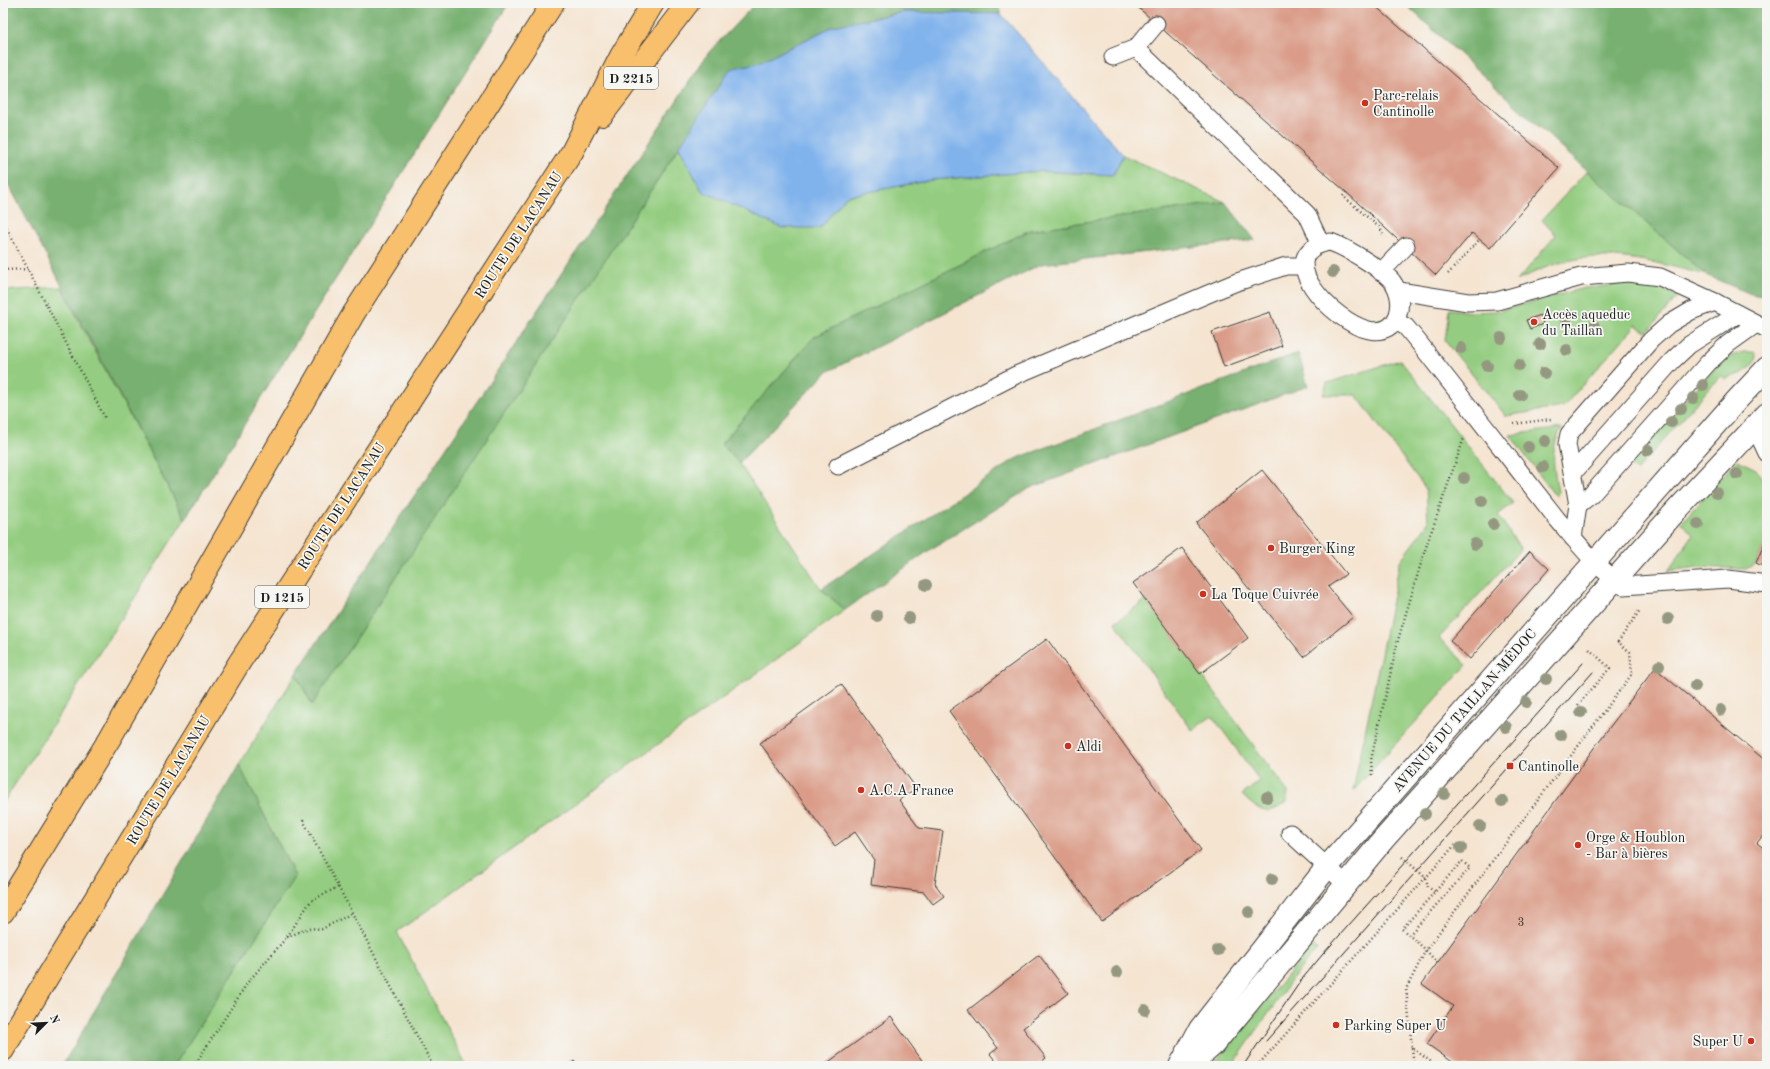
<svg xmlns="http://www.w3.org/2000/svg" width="1770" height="1069" viewBox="0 0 1770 1069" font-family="'Old Standard TT',serif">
  <rect width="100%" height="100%" fill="#f6f6f2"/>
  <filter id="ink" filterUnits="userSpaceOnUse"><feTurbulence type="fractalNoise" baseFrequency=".025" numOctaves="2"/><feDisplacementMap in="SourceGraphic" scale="8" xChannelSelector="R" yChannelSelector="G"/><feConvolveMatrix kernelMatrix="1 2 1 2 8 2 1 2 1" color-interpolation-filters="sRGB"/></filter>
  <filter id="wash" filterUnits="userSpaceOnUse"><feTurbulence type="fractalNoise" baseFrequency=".012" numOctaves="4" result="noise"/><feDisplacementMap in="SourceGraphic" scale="16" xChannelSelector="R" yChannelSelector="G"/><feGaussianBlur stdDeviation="0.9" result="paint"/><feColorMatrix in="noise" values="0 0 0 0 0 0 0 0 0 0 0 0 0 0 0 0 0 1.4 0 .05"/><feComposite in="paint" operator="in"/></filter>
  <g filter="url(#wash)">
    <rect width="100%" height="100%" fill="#f5e4d0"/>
    <!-- green -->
    <g fill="#94cd81" stroke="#58744e">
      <polygon points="679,147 702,191 820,228 845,196 932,180 1040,171 1113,175 1123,155 1225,202 1030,230 814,337 721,444 739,463 821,589 845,610 397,932 467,1066 174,1066 295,876 239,765 296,674 312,704"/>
      <path d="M1587 171 1706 275C1635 257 1585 243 1517 281L1556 235 1542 220Z"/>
      <polygon points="1624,284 1658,287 1678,296 1647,332 1636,325 1563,407 1506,416 1445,341 1449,309 1471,312 1498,311 1584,288"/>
      <polygon points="61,287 185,519 3,803 3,291"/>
      <path d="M1743 352H1754L1756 355C1756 370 1737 375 1725 379L1721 375 1636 471 1628 464 1723 359Z"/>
      <polygon points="1400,360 1513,503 1498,515 1521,549 1439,638 1467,665 1353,791 1400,561 1428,523 1426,489 1356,395 1323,395 1327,383"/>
      <path d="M1562 428C1549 449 1554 469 1558 492L1557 496 1553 493 1510 435Z"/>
      <polygon points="1737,460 1756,469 1767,488 1767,537 1756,563 1745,569 1698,567 1668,571 1693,535 1681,523"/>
      <path d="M1146 600 1288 792 1287 801C1268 818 1258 811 1242 795L1260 781 1212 716 1192 730 1115 622Z"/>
      <polygon points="1312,945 1317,949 1296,974 1234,1063 1237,1066 1212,1066"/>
    </g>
    <!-- forest -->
    <g fill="#77b06f" stroke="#4a6646">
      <polygon points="3,3 509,3 185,519 3,174"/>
      <polygon points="756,3 1000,3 1001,14 904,12 833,26 761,62 730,70 312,705 296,674 709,52"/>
      <polygon points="1404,3 1767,3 1767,297 1751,294 1706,275 1587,171"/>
      <polygon points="1225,202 1255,240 1041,264 827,372 739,463 721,444 814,337 1030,230"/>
      <polygon points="1298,353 1308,386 1030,488 931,549 845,610 821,589 1015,459"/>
      <polygon points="239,765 295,876 174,1066 62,1066"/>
    </g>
    <!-- water -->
    <polygon fill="#80b2ec" stroke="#4e6784" points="904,12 1001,14 1123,155 1113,175 1040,171 932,180 846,196 820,228 782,228 702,191 679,147 730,69 761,62 833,26"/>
    <g id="blocks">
      <!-- building -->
      <g fill="#da9c88">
        <polygon points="1133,3 1372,3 1559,168 1490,248 1472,233 1436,275 1346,192"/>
        <polygon points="1270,312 1282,346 1224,367 1212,332"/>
        <polygon points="1541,315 1543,324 1530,329 1526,320"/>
        <polygon points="1262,470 1346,574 1328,587 1353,617 1304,657 1196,523"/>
        <polygon points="1767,537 1767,568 1756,563"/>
        <polygon points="1182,548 1248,638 1200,674 1133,583"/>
        <polygon points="1530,551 1549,569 1470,659 1450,641"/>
        <polygon points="1047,639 1201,850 1102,922 949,711"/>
        <polygon points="1655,668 1767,762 1767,830 1757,843 1767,851 1767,1066 1458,1066 1427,1044 1453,1006 1422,984 1599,741"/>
        <polygon points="841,684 916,788 899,800 919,828 943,831 935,884 944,896 933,904 924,892 871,885 874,860 855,832 835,846 760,743"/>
        <polygon points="1039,955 1068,993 1023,1028 1046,1058 1036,1066 1000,1066 990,1054 998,1048 968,1010"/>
        <polygon points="891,1017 926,1066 823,1066"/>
        <polygon points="574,1061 578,1066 568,1066"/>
      </g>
    </g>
  </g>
  <g filter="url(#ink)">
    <use href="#blocks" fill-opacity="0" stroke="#3d3a37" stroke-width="1"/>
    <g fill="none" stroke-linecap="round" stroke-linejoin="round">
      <defs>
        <g id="service">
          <polyline points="1156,24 1136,48 1307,214 1321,244"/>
          <polyline points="1113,57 1136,48"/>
          <path d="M1330 242C1344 246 1383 270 1392 281 1407 301 1400 336 1369 330 1334 323 1267 253 1330 242Z"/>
          <polyline points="1381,272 1406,246"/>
          <polyline points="1399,291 1468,302 1497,301 1581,277 1628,273 1660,277 1715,302 1767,329"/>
          <path d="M1396 321 1406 327 1420 344 1557 519C1577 542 1597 568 1623 586L1728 579 1767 584"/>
          <polyline points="1755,427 1767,453"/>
          <polyline points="838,466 1016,375 1234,283 1286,266 1304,266"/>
          <polyline points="1573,473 1672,361 1689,345 1738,314"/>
          <polyline points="1578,505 1591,495 1708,363 1728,344 1756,324"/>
          <polyline points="1573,538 1578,505 1567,444 1569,434 1651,340 1669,324 1691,311 1715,302"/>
          <polyline points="1290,833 1346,884"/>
        </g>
        <g id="tertiary">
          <polyline points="1180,1066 1200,1029 1327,867 1736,401 1767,368"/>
          <polyline points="1189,1066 1213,1045 1383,840 1675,512 1767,414"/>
        </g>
        <g id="primary">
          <polyline points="602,115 688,3"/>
          <polyline points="3,912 110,738 354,313 553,3"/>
          <polyline points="3,1050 239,663 572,152 621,56 653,3"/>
        </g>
      </defs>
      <!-- service casing -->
      <use href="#service" stroke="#3d3a37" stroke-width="19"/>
      <!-- tertiary casing -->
      <use href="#tertiary" stroke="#3d3a37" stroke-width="24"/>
      <!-- primary casing -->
      <use href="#primary" stroke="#3d3a37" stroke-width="24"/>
      <!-- path -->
      <g stroke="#3d3a37" stroke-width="2.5" stroke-dasharray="1 3" stroke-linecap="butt">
        <polyline points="1346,192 1343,196 1380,228 1383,234"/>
        <polyline points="3,221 105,418"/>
        <polyline points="3,270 28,269"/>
        <polyline points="1448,274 1480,239"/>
        <polyline points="1514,424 1551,419"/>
        <polyline points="1578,705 1610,668 1589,649"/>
        <polyline points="1372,775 1371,760 1398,640 1425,550 1464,438"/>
        <polyline points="303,820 433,1066"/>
        <polyline points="1402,857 1426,878 1428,887 1435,892"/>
        <polyline points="1409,935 1470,868 1462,861 1402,929 1426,950 1437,963"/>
        <polyline points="287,937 309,928 322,929 352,913"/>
        <polyline points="1412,1048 1414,1066"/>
        <polyline points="194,1066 248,982 287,937 308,905 311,901 338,887"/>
        <polyline points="1257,1066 1455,845"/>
        <polyline points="1437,1066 1412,1048 1406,989 1426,950 1632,674 1630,652 1618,642 1640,610"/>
      </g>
      <!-- service -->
      <use href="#service" stroke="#fff" stroke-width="17"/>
      <!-- tertiary -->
      <use href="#tertiary" stroke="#fff" stroke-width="22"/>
      <!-- primary -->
      <use href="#primary" stroke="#f8bf6c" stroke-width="22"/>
      <!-- tram -->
      <g stroke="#1c1c1c" stroke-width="1">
        <polyline points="1266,1041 1593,672"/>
        <polyline points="1243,1066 1302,979 1323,954 1583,663"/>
      </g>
    </g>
    <!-- trees -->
    <g fill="#959880">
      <circle cx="1333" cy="272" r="6"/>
      <circle cx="1566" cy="320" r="6"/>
      <circle cx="1594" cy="326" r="6"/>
      <circle cx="1501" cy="338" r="6"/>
      <circle cx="1540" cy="344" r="6"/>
      <circle cx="1461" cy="348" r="6"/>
      <circle cx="1567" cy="350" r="6"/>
      <circle cx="1519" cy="365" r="6"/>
      <circle cx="1487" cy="366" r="6"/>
      <circle cx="1544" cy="373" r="6"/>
      <circle cx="1703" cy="385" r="6"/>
      <circle cx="1520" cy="395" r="6"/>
      <circle cx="1693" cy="398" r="6"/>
      <circle cx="1681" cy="409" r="6"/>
      <circle cx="1671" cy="422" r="6"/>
      <circle cx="1545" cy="441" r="6"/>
      <circle cx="1528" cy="447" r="6"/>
      <circle cx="1648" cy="450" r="6"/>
      <circle cx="1543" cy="467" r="6"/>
      <circle cx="1737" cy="474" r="6"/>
      <circle cx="1464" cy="478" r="6"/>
      <circle cx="1717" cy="493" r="6"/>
      <circle cx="1482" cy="501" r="6"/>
      <circle cx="1493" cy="524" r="6"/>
      <circle cx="1698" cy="524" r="6"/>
      <circle cx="1475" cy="544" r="6"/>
      <circle cx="926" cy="585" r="6"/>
      <circle cx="877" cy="616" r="6"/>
      <circle cx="909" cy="618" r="6"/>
      <circle cx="1668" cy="619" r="6"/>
      <circle cx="1659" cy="666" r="6"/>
      <circle cx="1546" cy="679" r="6"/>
      <circle cx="1695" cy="686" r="6"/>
      <circle cx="1526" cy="702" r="6"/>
      <circle cx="1721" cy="710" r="6"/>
      <circle cx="1581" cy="712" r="6"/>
      <circle cx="1506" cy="727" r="6"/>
      <circle cx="1561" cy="735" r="6"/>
      <circle cx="1444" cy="794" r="6"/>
      <circle cx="1267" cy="797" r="6"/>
      <circle cx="1502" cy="801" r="6"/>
      <circle cx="1425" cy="814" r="6"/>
      <circle cx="1480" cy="826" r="6"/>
      <circle cx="1461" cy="848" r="6"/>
      <circle cx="1272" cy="879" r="6"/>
      <circle cx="1249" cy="912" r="6"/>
      <circle cx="1218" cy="950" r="6"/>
      <circle cx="1117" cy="972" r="6"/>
      <circle cx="1145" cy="1010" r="6"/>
    </g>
  </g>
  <!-- markers -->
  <g fill="#c8321e" stroke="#f6f6f2" stroke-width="1.5">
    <circle cx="1365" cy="103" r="4"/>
    <circle cx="1534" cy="322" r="4"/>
    <circle cx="1271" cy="548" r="4"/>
    <circle cx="1203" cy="594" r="4"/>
    <circle cx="1068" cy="746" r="4"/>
    <rect x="1506" y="762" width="8" height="8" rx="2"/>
    <circle cx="861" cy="790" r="4"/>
    <circle cx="1578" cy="845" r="4"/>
    <circle cx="1336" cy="1025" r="4"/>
    <circle cx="1751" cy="1041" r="4"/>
  </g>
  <g text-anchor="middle" stroke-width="3.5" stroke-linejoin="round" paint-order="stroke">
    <!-- number labels -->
    <g font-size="12" fill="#4c3c37">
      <text x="1521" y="926">3</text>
    </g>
    <!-- shield labels -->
    <g fill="#f6f6f2" stroke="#5d5d5c" stroke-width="1">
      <rect x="604" y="67" width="54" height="22" rx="3"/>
      <rect x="255" y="586" width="54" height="22" rx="3"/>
    </g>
    <g font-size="13" font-weight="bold" fill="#1c1c1c">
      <text x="631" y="83">D 2215</text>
      <text x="282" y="602">D 1215</text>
    </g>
    <!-- poi labels -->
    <g font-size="14" fill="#1c1c1c" stroke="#f6f6f2" text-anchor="start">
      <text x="1373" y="100">Parc-relais<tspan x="1373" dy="16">Cantinolle</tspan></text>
      <text x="1542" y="319">Accès aqueduc<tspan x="1542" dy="16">du Taillan</tspan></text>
      <text x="1279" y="553">Burger King</text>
      <text x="1211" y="599">La Toque Cuivrée</text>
      <text x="1076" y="751">Aldi</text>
      <text x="1518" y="771">Cantinolle</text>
      <text x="869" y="795">A.C.A France</text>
      <text x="1586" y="842">Orge &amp; Houblon<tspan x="1586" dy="16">- Bar à bières</tspan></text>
      <text x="1344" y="1030">Parking Super U</text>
      <text x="1743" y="1046" text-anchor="end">Super U</text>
    </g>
    <!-- street labels -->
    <g font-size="14" fill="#1c1c1c" stroke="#f6f6f2">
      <text transform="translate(518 235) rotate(-57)" y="5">ROUTE DE LACANAU</text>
      <text transform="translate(341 506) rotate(-57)" y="5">ROUTE DE LACANAU</text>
      <text transform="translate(1464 710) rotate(-49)" y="5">AVENUE DU TAILLAN-MÉDOC</text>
      <text transform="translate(168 780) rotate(-59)" y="5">ROUTE DE LACANAU</text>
    </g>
  </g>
  <!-- margin -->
  <rect width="1770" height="1069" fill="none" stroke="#f6f6f2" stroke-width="16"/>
  <!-- north arrow -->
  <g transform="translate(46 1023) rotate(66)" stroke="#f6f6f2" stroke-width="3" paint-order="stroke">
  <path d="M0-3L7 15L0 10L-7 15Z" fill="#1c1c1c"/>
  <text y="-6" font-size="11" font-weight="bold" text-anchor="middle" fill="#1c1c1c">N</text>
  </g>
</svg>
